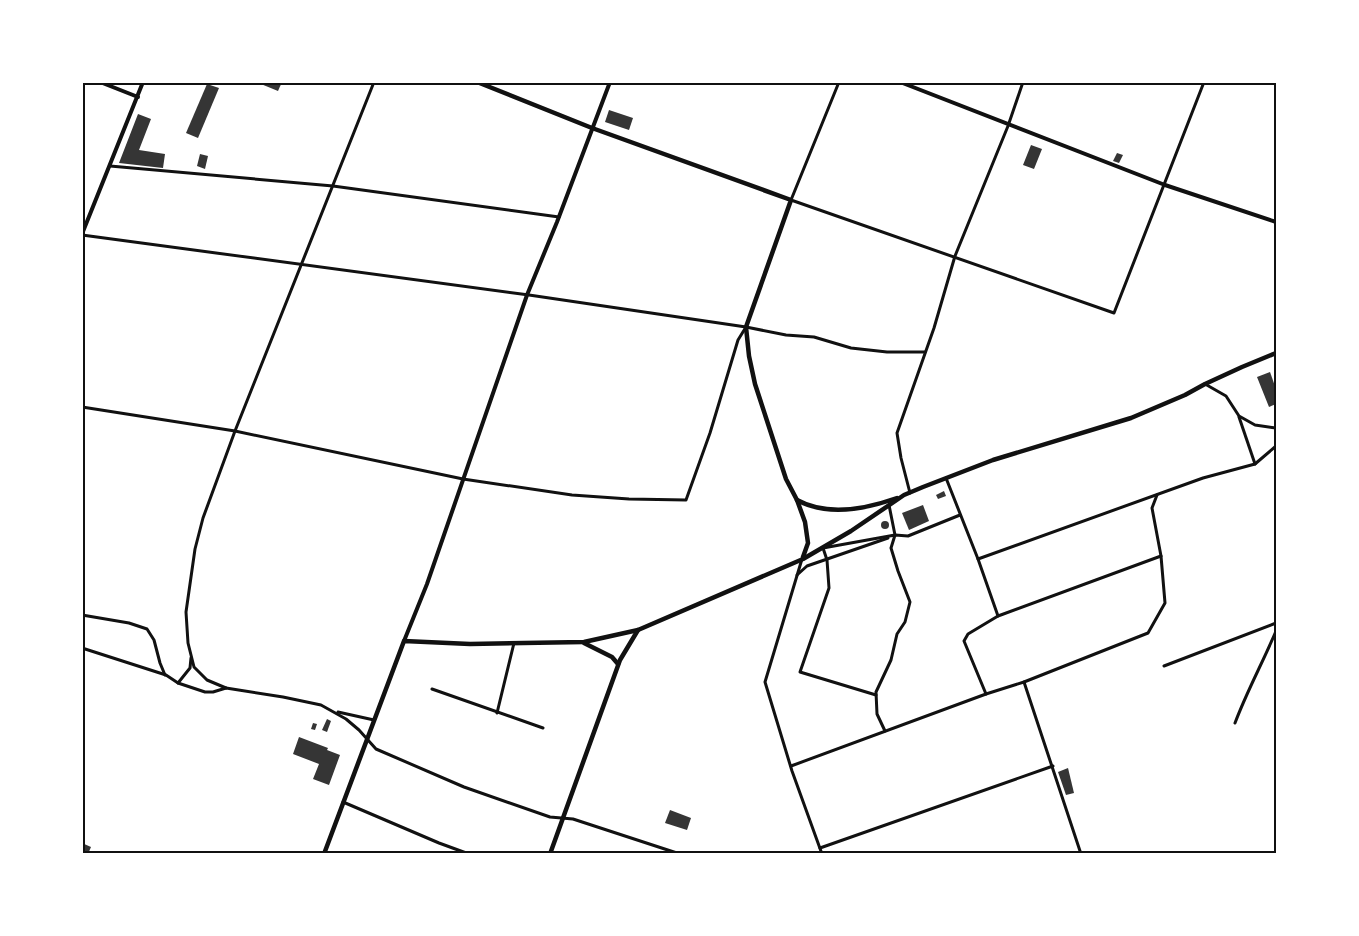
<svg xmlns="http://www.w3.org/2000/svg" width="1359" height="936" viewBox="0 0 1359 936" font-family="Lora,serif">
  <rect width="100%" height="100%" fill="#fff"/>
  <!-- building -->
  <g fill="#353535">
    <polygon points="256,82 282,82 278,91"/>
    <polygon points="207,84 219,88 198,138 186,133"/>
    <polygon points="609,110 633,118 629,130 605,122"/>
    <polygon points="138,114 151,119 139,150 165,154 163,168 119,163"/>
    <polygon points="1031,145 1042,149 1034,169 1023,165"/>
    <polygon points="1117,153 1123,155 1119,163 1113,161"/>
    <polygon points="200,154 208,156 205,169 197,166"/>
    <polygon points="1270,372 1276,389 1276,404 1269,407 1257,377"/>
    <polygon points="944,491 946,496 938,499 936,495"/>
    <polygon points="923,505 929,521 909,530 902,513"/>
    <circle cx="885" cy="525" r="4"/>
    <polygon points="327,719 331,721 327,732 322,730"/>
    <polygon points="313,723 317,724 315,730 311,729"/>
    <polygon points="299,737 328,748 327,750 340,755 329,785 313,779 319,764 293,754"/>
    <polygon points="1068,768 1074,793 1066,795 1058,772"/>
    <polygon points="670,810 691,818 687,830 665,823"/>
    <polygon points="82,843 91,847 88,854 82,854"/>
  </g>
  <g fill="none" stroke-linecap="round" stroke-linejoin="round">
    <!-- minor -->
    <g stroke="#111" stroke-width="3">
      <polyline points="839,82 791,200 1114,313 1204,82"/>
      <polyline points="110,166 333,186 559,217"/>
      <polyline points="82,235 529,295 746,327 786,335 814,337 851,348 887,352 925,352"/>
      <polyline points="1205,384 1226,396 1239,416 1255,425 1276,428"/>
      <polyline points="82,407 235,431 463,479 572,495 629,499 686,500 710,433 738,340 746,327"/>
      <polyline points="1239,417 1255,464"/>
      <polyline points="946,478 978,559 998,616 968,634 964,641 986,694"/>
      <polyline points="910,493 901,458 897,433 934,328 955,256 1008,126 1023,82"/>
      <polyline points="802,559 765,682 792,771 822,854"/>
      <polyline points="978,559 1203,478 1255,464 1276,446"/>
      <polyline points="797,575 807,566 888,538"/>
      <polyline points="82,615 129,623 147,629 154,640 160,663 165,675"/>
      <polyline points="998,616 1161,556"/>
      <polyline points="82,648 166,675 178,683 205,692 213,692 226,688 283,697 321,705 346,719 359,730 376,749 464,787 550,817 573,819 680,854"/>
      <polyline points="1164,666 1276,623"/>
      <polyline points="1024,682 1081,854"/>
      <polyline points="178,683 190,668 191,658"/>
      <polyline points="226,688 207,680 194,667 188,643 186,612 195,549 203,518 235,431 374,82"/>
      <polyline points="432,689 543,728"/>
      <polyline points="876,695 800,672 829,588 827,560 823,548 895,535 908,536 960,515"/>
      <polyline points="338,712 374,720"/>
      <polyline points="497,713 514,643"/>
      <path d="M1235 723C1247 691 1263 662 1276 631"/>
      <polyline points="885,731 877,714 876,692 891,660 897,634 905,622 910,602 898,571 891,548 895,535 889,505"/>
      <polyline points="791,766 986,694 1024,682 1148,633 1165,603 1161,556 1152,508 1157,495"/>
      <polyline points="343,802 439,843 469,854"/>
      <polyline points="820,848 1053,766"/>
    </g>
    <!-- tertiary -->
    <g stroke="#111" stroke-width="4">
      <polyline points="100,82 138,97"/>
      <polyline points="900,82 1165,185 1276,222"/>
      <polyline points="82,234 143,82"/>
      <polyline points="404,641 427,584 527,295 557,222 610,82"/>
    </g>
    <!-- secondary -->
    <g stroke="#111" stroke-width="4.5">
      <polyline points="477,82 592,128 791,200 746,327 749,356 755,384 786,479 797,500 805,522 808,543 803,557"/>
      <path d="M797 500C828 517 866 509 897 498"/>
      <polyline points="584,643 612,657 618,664"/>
      <polyline points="324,854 404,641 470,644 584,642 638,630 803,559 851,531 904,495 923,487 993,460 1131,418 1185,395 1205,384 1242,367 1276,353"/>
      <polyline points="550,854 620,660 638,630"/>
    </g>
  </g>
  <!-- border -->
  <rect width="1359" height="936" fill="none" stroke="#ffffff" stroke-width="168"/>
  <rect x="84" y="84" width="1191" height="768" fill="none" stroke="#111" stroke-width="2"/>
</svg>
